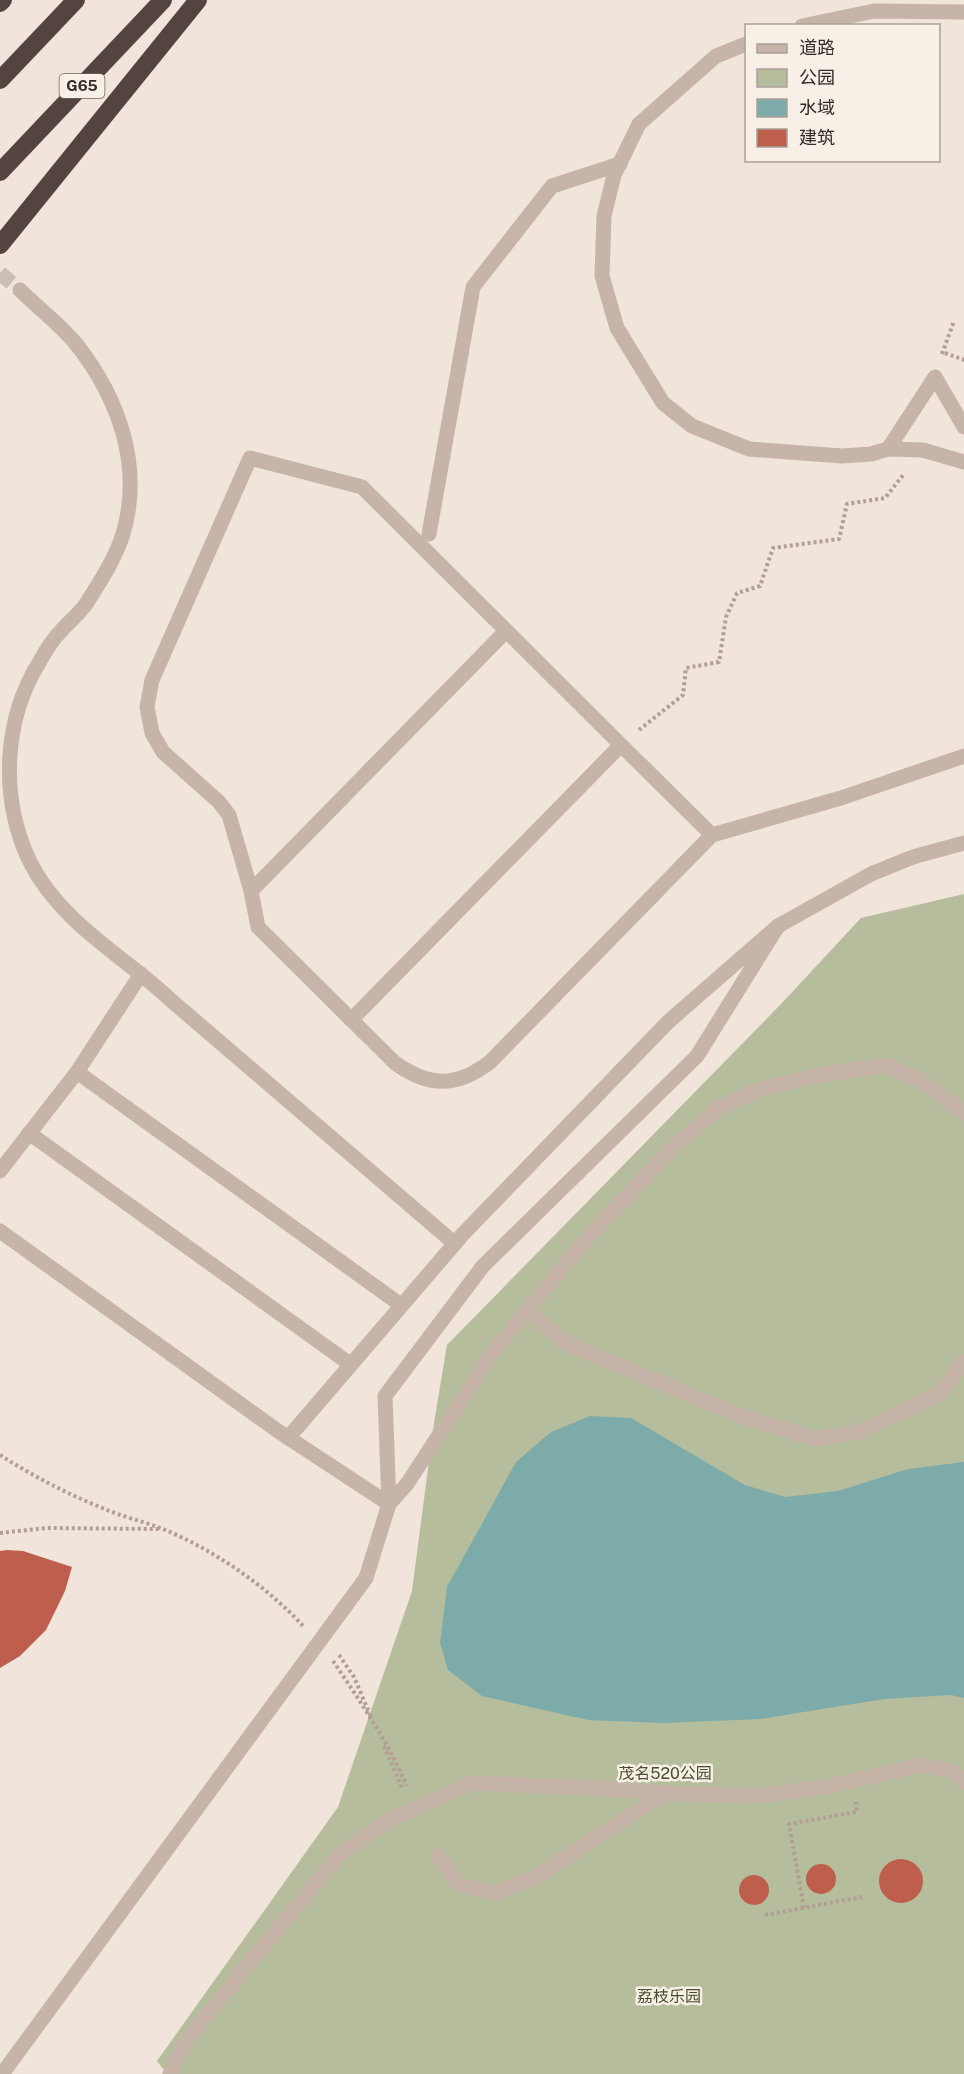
<svg xmlns="http://www.w3.org/2000/svg" width="964" height="2074" viewBox="0 0 964 2074" font-family="'Public Sans','Noto Sans SC',sans-serif">
  <rect width="100%" height="100%" fill="#f0e4db"/>
  <!-- green -->
  <polygon fill="#b5bd9c" points="964,894 964,2074 167,2074 157,2061 338,1807 412,1591 434,1423 447,1345 782,1003 861,918"/>
  <!-- water -->
  <polygon fill="#7caba9" points="590,1416 631,1418 745,1485 785,1497 838,1491 908,1469 964,1462 964,1698 951,1695 884,1699 760,1719 663,1723 588,1720 482,1696 448,1670 440,1643 447,1587 516,1462 551,1432"/>
  <!-- building -->
  <g fill="#bd5f4c">
    <polygon points="7,1550 23,1551 72,1567 65,1591 46,1630 20,1656 0,1668 0,1551"/>
    <circle cx="901" cy="1881" r="22"/>
    <circle cx="821" cy="1879" r="15"/>
    <circle cx="754" cy="1890" r="15"/>
  </g>
  <g fill="none" stroke-linecap="round" stroke-linejoin="round">
    <!-- minor-tunnel -->
    <polyline stroke="#cabfb7" stroke-width="15" stroke-dasharray="15 8" stroke-linecap="butt" points="0,273 20,290"/>
    <!-- path -->
    <g stroke="#b29e92" stroke-width="4" stroke-dasharray="3 3" stroke-linecap="butt">
      <polyline points="945,353 964,360"/>
      <polyline points="942,354 954,321"/>
      <polyline points="639,730 683,695 686,668 719,662 726,617 737,593 760,586 773,548 839,539 847,504 885,498 904,474"/>
      <path d="M0 1455C36 1478 75 1498 115 1513 131 1519 148 1523 163 1529 212 1549 267 1586 303 1626"/>
      <polyline points="0,1533 46,1528 161,1529"/>
      <polyline points="339,1655 354,1677 371,1717"/>
      <path d="M333 1661C360 1701 388 1742 407 1786"/>
      <polyline points="384,1746 402,1788"/>
      <polyline points="804,1908 789,1824 857,1812 856,1802"/>
      <polyline points="765,1915 862,1897"/>
    </g>
    <!-- minor -->
    <g stroke="#c7b4a8" stroke-width="15">
      <polyline points="802,26 874,11 964,12"/>
      <polyline points="746,44 716,56 639,124 614,175 604,216 602,276 617,328 663,403 692,426 749,449 842,456 871,454 888,449 923,450 964,462"/>
      <path d="M20 290C38 308 61 325 77 345 119 399 143 466 123 534 115 559 100 582 86 604 79 614 69 622 61 631 53 639 46 650 40 661 3 720 0 797 29 860 52 907 93 937 134 969 150 981 165 995 180 1008 272 1087 363 1165 454 1243"/>
      <polyline points="888,449 935,377 964,427"/>
      <polyline points="429,534 473,287 552,186 620,164"/>
      <polyline points="621,745 712,835"/>
      <polyline points="251,891 506,631"/>
      <polyline points="778,926 871,874 913,857 964,843"/>
      <path d="M351 1020 621 745 362 487 250 458 152 680 147 707 152 733 163 752 219 802 229 815 251 891 258 927 395 1063C429 1087 456 1088 490 1062L712 835 841 798 964 756"/>
      <polyline points="77,1072 401,1305"/>
      <polyline points="29,1133 350,1364"/>
      <polyline points="0,1171 77,1072 141,974"/>
      <polyline points="0,1231 278,1431 389,1504"/>
      <polyline points="527,1311 567,1344 741,1416 815,1439 859,1432 939,1394 964,1362"/>
      <polyline points="389,1504 407,1484 495,1349 590,1235 675,1146 718,1108 758,1090 814,1076 886,1065 920,1080 964,1113"/>
      <polyline points="438,1855 459,1885 494,1893 536,1877 665,1793"/>
      <polyline points="2,2074 366,1578 389,1504 385,1396 483,1266 697,1056 778,926 668,1022 463,1234 288,1438"/>
      <polyline points="170,2074 187,2039 339,1855 387,1821 472,1783 596,1788 665,1793 758,1796 830,1786 921,1765 953,1771 964,1782"/>
    </g>
    <!-- highway -->
    <g stroke="#54443f" stroke-width="18">
      <polyline points="0,3 3,0"/>
      <polyline points="0,80 76,0"/>
      <polyline points="0,172 163,0"/>
      <polyline points="0,245 198,0"/>
    </g>
  </g>
  <g text-anchor="middle" stroke-width="5" stroke-linejoin="round" paint-order="stroke">
    <!-- shield labels -->
    <rect fill="#f8efe7" stroke="#6f6661" stroke-width="1.5" x="59.5" y="74" width="45" height="24" rx="4.5"/>
    <g font-size="15" font-weight="bold" fill="#342b28">
      <text x="82" y="91">G65</text>
    </g>
    <!-- park labels -->
    <g font-size="16" fill="#46502d" stroke="#f8efe7">
      <text x="665" y="1779">茂名520公园</text>
      <text x="669" y="2002">荔枝乐园</text>
    </g>
  </g>
  <!-- legend -->
  <rect x="745" y="24" width="195" height="138" fill="#f8efe7" stroke="#aaa19b" stroke-width="1.5"/>
  <rect x="757" y="44" width="30" height="9" fill="#c7b4a8" stroke="#aaa19b" stroke-width="1.5"/>
  <text x="799" y="54" font-size="18" fill="#342b28">道路</text>
  <rect x="757" y="69" width="30" height="18" fill="#b5bd9c" stroke="#aaa19b" stroke-width="1.5"/>
  <text x="799" y="84" font-size="18" fill="#342b28">公园</text>
  <rect x="757" y="99" width="30" height="18" fill="#7caba9" stroke="#aaa19b" stroke-width="1.5"/>
  <text x="799" y="114" font-size="18" fill="#342b28">水域</text>
  <rect x="757" y="129" width="30" height="18" fill="#bd5f4c" stroke="#aaa19b" stroke-width="1.5"/>
  <text x="799" y="144" font-size="18" fill="#342b28">建筑</text>
</svg>
